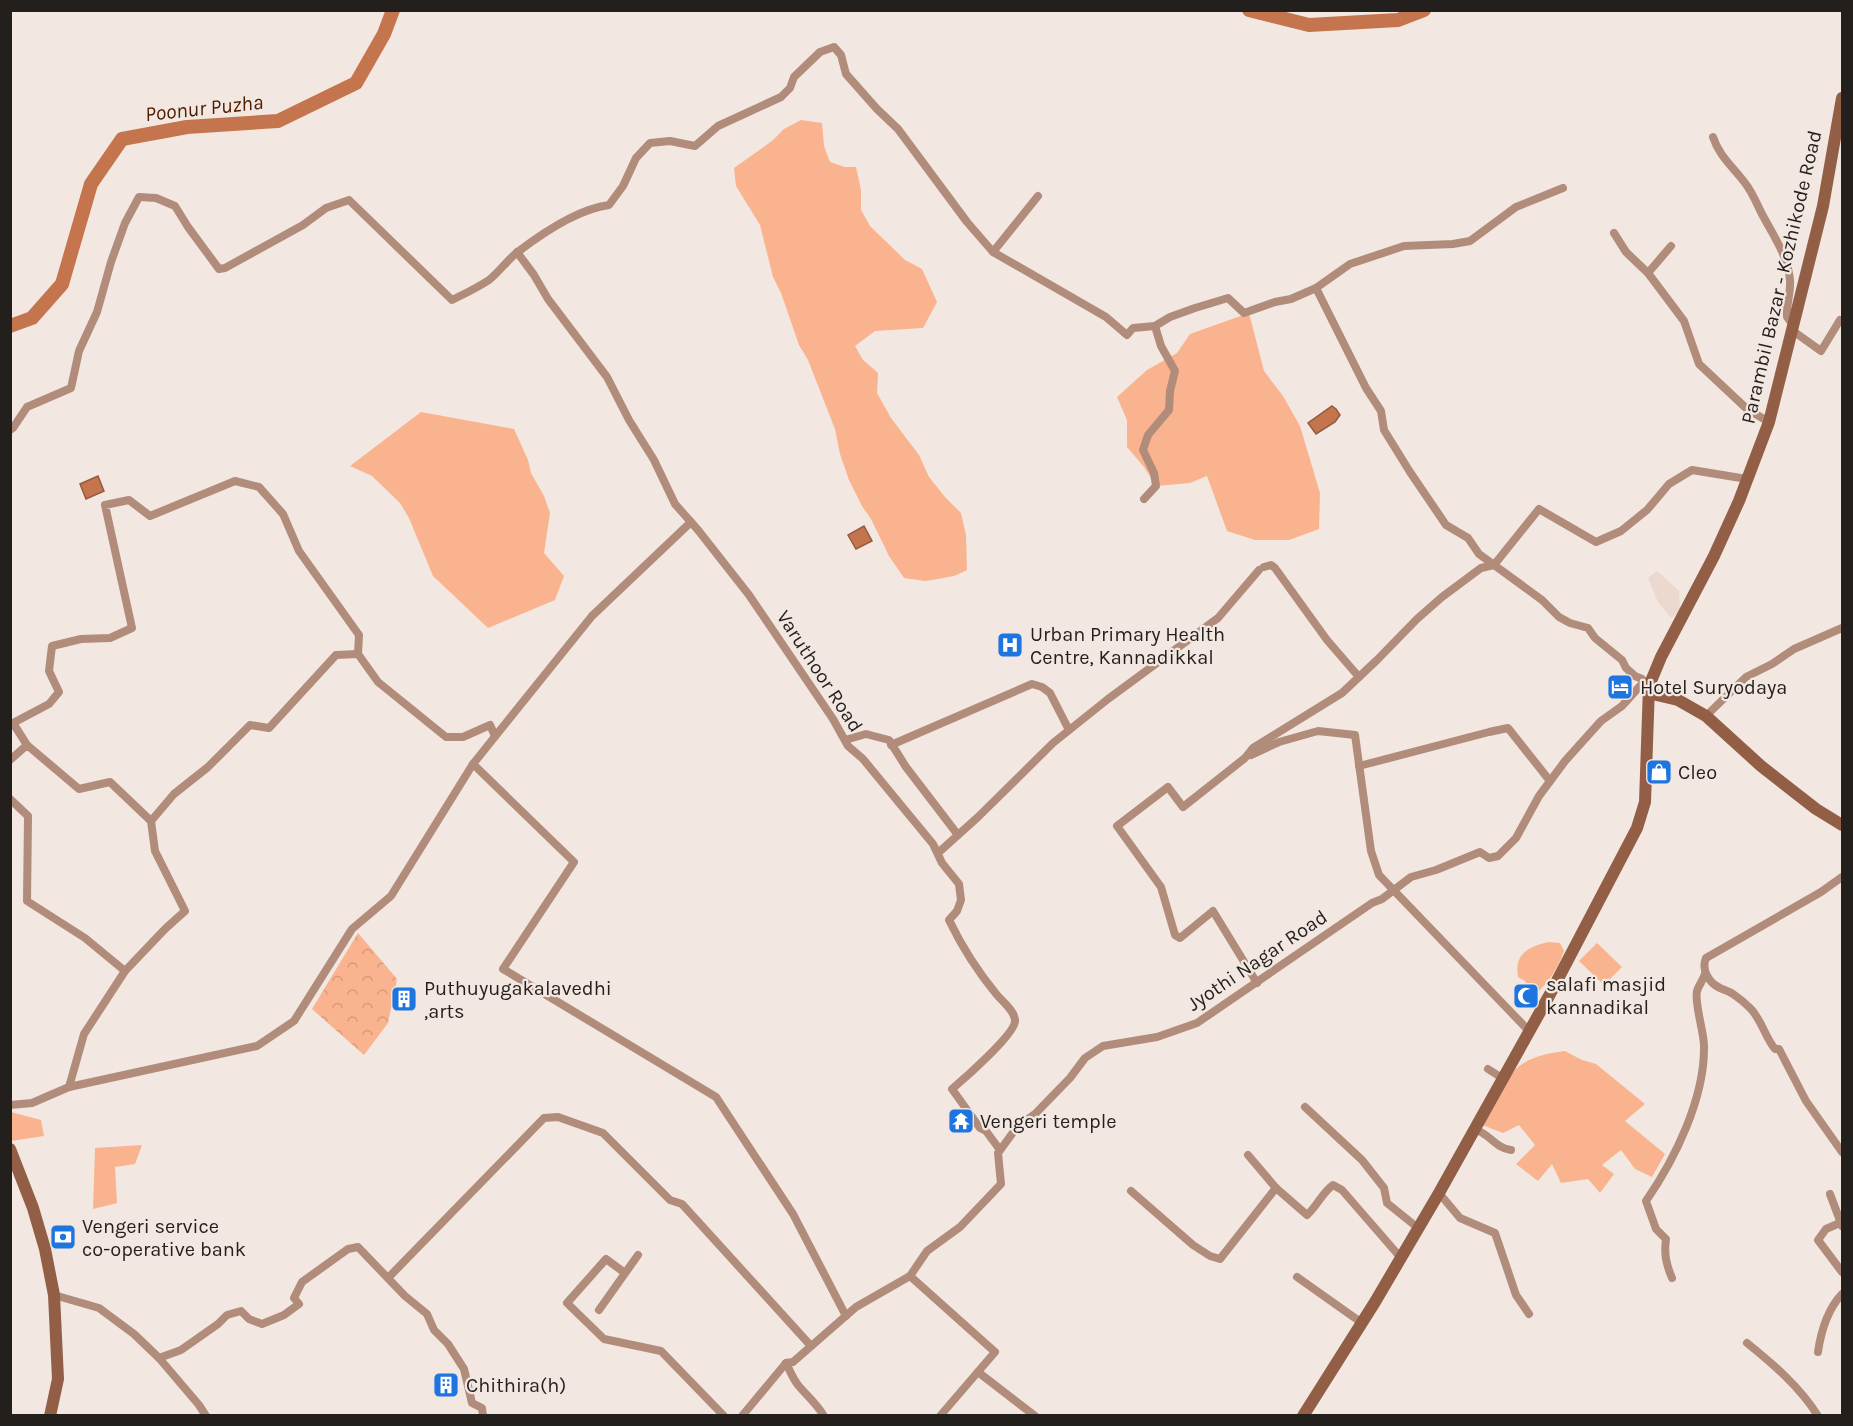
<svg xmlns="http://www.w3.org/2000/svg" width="1853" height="1426" viewBox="0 0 1853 1426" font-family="Karla,sans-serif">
  <defs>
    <pattern id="forest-crowns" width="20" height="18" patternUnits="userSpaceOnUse" patternTransform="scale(1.5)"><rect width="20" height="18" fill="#fab38f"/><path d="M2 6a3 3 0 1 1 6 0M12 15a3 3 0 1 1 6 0" fill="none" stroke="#d69a7b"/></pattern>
  </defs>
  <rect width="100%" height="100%" fill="#f2e7e1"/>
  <!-- built -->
  <polygon fill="#ebd8cf" points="1657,571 1679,591 1680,611 1671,618 1658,602 1648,578"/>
  <!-- green -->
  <g fill="#fab38f">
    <polygon points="801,120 822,123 824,146 830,162 845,167 856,167 861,190 861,210 870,226 905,260 922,269 937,302 923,328 875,331 855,346 863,360 878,373 877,393 891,418 919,455 929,477 945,497 961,513 966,535 967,570 954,576 938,579 925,581 904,578 889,556 871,519 862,506 849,480 840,454 835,429 808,360 799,345 781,293 773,277 760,225 736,186 734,168 772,141 784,129"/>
    <polygon points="1249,313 1264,371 1283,396 1300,426 1320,493 1319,529 1289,540 1255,540 1227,531 1207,476 1190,483 1156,486 1144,467 1127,447 1127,420 1117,397 1147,370 1177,353 1190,334"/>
    <polygon points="421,412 514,429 528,460 531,473 544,496 550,513 544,553 564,576 555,600 488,628 433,576 409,518 400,503 372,476 350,466"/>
    <path d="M1548 942 1560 943 1564 951C1559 966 1550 980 1539 991L1530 989 1525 981 1518 977C1514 954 1528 947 1548 942Z"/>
    <polygon points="1597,943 1622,967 1604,985 1579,961"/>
    <path d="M1565 1051 1582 1060 1596 1064 1645 1104 1625 1121 1665 1154 1652 1177 1635 1169 1621 1150 1602 1165 1614 1174 1600 1193 1588 1179 1561 1183 1552 1164 1538 1181 1516 1164 1535 1145 1519 1125 1503 1133 1477 1123C1489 1107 1499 1087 1513 1072 1525 1058 1547 1053 1565 1051Z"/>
    <polygon points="11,1112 41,1120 44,1136 11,1141"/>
    <polygon points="142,1145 135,1164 115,1167 117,1203 93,1209 95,1148"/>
  </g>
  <!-- forest -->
  <polygon fill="url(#forest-crowns)" points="358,933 397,979 388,1023 364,1055 312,1009"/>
  <!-- water -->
  <g fill="#c4754d" stroke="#945b3f" stroke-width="1.5">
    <polygon points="1332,406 1336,409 1340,415 1335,422 1316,434 1308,423"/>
    <polygon points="98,476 104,491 86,499 80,484"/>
    <polygon points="864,526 872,541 856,549 848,535"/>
  </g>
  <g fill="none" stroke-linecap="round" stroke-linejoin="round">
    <!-- river -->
    <g stroke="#c4754d" stroke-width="14">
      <polyline points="1249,10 1309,25 1398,20 1424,10"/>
      <polyline points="10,326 32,318 62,284 91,184 122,139 187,127 278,121 356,83 384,34 393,10"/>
    </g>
    <!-- minor -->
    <g stroke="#b18c7b" stroke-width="8">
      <path d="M1713 137C1719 156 1734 168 1745 183 1753 193 1757 205 1763 216 1774 236 1788 257 1790 280 1791 293 1786 305 1787 317L1794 326"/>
      <polyline points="1614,233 1626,252 1648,273 1684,321 1699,364 1747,409 1769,422"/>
      <path d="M517 252 534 275 548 299 607 377 629 420 654 460 675 504 698 530 749 595 833 719 848 746 863 759 933 844 942 863 959 884 961 900 957 911 949 920C962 947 978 972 997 995 1003 1002 1015 1011 1015 1021 1015 1034 964 1079 952 1089L980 1128 986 1131 1000 1150"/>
      <polyline points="993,252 1038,196"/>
      <polyline points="1648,273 1671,246"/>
      <polyline points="1316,288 1350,264 1404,246 1453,244 1470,241 1516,207 1563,188"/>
      <polyline points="1793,331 1821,351 1840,320 1842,322"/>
      <path d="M10 430 13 428 27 407 71 388 79 351 97 312 111 262 125 223 139 197 156 198 175 206 188 227 219 269 225 268 303 225 326 208 349 200 452 300C464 294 477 288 489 280 500 271 509 258 519 251 544 232 578 209 609 205L623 186 636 158 650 143 670 141 695 146 718 126 781 97 790 88 794 77 820 52 834 47 841 55 846 74 877 109 898 129 967 222 993 252 1106 317 1127 335 1133 328 1155 326 1170 317 1195 308 1228 298 1244 313 1275 302 1291 299 1316 288 1366 388 1381 411 1384 430 1410 472 1446 525 1468 538 1479 554 1542 600 1559 617 1570 623 1588 628 1595 638 1622 660 1626 668 1635 676 1642 679 1649 686"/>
      <polyline points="1144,499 1156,486 1154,473 1143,450 1148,435 1169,410 1170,391 1175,371 1161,346 1155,326"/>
      <polyline points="691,522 592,616 473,764 574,862 503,969 716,1097 793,1214 846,1316"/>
      <polyline points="1264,567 1271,565 1275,568 1327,640 1359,677"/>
      <polyline points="1706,716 1746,677 1772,664 1794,649 1842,628"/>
      <polyline points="845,740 866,734 889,740 906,767 958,835"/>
      <polyline points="27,745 13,723 49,704 59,692 49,671 52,646 81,639 110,638 132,628 105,505 129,500 150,516 235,481 259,487 283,514 299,551 359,635 358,654"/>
      <polyline points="891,745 1032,684 1042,687 1050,693 1069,730"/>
      <polyline points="1251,755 1279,742 1318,731 1355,735 1371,851 1379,875 1529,1031"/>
      <polyline points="10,760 27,745 79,789 110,782 151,821 155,851 185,911 165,929 125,971 84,1034 69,1087"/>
      <polyline points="1359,766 1489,732 1508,728 1550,781"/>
      <polyline points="10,799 28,816 27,901 85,938 125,971"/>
      <polyline points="151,821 174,794 208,767 250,725 269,728 336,655 358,654 378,682 446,737 463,737 490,725 495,736"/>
      <polyline points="938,853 978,817 1053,743 1108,699 1218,618 1259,570"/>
      <path d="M1842 877 1821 892 1706 958C1701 970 1709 983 1720 988 1724 990 1729 991 1733 994 1739 998 1746 1004 1751 1009 1762 1021 1765 1037 1775 1049H1779L1806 1101 1842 1152"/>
      <polyline points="1257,983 1213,911 1180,938 1175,935 1161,887 1117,826 1168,787 1183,807 1245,758 1253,748 1342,693 1377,660 1417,619 1442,597 1481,568 1494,565 1539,509 1596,542 1621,531 1647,510 1669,484 1692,470 1747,479"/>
      <polyline points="1488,1069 1502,1078"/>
      <polyline points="10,1105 32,1103 69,1087 257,1046 294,1021 352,929 391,896 473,764"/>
      <polyline points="1305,1107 1362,1160 1384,1188 1387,1203 1418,1228"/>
      <path d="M1474 1129C1489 1133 1495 1148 1511 1150"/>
      <path d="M1248 1155 1276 1188 1307 1215C1317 1206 1322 1193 1333 1185L1342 1190 1401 1258"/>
      <polyline points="1131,1191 1193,1245 1210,1256 1220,1259 1276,1188"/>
      <polyline points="1439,1193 1460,1218 1495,1233 1516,1295 1529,1314"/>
      <polyline points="1830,1194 1842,1226"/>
      <polyline points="1842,1222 1826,1229 1818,1240 1842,1272"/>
      <polyline points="625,1273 606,1259 567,1303 604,1339 661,1351 724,1416"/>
      <polyline points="910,1276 995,1352 940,1416"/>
      <polyline points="1297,1277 1362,1323"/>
      <polyline points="388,1278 544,1118 558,1117 603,1133 670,1200 682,1204 811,1346"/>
      <path d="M1672 1278C1666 1264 1664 1254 1666 1239L1656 1229 1646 1201C1675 1159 1705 1098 1704 1046 1704 1032 1694 1002 1697 991 1699 985 1703 980 1705 974"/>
      <polyline points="54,1295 99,1308 134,1334 159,1358 181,1350 218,1324 227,1315 241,1311 249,1319 262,1324 284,1315 299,1304 294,1298 302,1282 348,1249 358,1247 405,1296 427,1314 434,1330 448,1344 464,1369 472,1403 482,1408 483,1416"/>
      <polyline points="599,1310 638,1255"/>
      <path d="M1747 1343C1773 1364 1800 1387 1818 1416"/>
      <path d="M1818 1352C1821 1331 1827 1310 1842 1294"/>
      <polyline points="159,1358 199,1405 206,1416"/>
      <path d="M786 1363C790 1371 793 1379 798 1385 807 1396 816 1403 824 1416"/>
      <polyline points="978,1372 1035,1416"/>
      <polyline points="742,1416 786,1363 793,1362 856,1307 910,1276 927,1251 960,1227 1001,1184 998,1153 1017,1127 1035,1114 1070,1078 1085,1058 1103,1046 1157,1037 1197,1023 1372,903 1382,899 1411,877 1436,870 1480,852 1489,858 1498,856 1516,838 1539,796 1565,761 1601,721 1622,706 1640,686 1649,686"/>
    </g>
    <!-- secondary -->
    <g stroke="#925f46" stroke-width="12">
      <polyline points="1648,693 1678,700 1706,716 1761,766 1816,809 1842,825"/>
      <polyline points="10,1149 33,1208 45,1249 54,1295 58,1379 50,1416"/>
      <polyline points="1303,1416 1375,1302 1439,1193 1549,996 1637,828 1645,802 1649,686 1661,657 1714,556 1739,501 1769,422 1823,206 1842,98"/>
    </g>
  </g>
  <!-- icons -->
  <defs>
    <symbol id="hospital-square" viewBox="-11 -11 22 22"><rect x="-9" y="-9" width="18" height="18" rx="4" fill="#1e75df" stroke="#f2e7e1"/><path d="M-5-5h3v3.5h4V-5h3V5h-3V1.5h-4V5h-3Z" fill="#fff"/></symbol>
    <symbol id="hotel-square" viewBox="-11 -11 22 22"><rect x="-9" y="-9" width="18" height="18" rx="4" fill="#1e75df" stroke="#f2e7e1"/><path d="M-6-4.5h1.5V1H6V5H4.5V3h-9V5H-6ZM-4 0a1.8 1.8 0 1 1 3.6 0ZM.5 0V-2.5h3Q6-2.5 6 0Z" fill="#fff"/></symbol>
    <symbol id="shop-square" viewBox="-11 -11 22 22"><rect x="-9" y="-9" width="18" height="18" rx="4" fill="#1e75df" stroke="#f2e7e1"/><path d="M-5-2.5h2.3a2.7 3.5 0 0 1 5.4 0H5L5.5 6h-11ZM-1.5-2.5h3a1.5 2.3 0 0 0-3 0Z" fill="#fff"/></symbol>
    <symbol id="mosque-square" viewBox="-11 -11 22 22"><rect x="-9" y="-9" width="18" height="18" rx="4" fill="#1e75df" stroke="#f2e7e1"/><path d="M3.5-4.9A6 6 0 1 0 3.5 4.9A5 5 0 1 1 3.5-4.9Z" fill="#fff"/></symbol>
    <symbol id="building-square" viewBox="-11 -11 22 22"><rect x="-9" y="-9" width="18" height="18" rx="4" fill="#1e75df" stroke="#f2e7e1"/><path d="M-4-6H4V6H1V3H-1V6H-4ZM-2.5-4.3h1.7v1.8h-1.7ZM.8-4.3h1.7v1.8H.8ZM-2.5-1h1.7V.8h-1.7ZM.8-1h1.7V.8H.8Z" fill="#fff"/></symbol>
    <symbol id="temple-square" viewBox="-11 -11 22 22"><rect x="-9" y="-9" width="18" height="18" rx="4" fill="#1e75df" stroke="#f2e7e1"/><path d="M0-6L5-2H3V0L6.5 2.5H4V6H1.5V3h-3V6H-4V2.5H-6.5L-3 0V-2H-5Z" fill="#fff"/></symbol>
    <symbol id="bank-square" viewBox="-11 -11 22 22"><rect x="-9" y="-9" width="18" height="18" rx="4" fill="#1e75df" stroke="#f2e7e1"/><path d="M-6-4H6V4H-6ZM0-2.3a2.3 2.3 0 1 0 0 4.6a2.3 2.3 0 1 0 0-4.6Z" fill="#fff"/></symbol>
  </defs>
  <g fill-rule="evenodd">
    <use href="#hospital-square" x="995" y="630" width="30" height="30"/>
    <use href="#hotel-square" x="1605" y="672" width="30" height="30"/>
    <use href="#shop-square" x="1644" y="757" width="30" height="30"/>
    <use href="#mosque-square" x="1511" y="981" width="30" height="30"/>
    <use href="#building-square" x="389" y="984" width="30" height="30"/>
    <use href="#temple-square" x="946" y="1106" width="30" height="30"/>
    <use href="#bank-square" x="48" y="1222" width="30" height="30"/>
    <use href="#building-square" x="431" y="1370" width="30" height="30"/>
  </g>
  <g text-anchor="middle" stroke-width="4.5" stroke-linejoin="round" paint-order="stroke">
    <!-- street labels -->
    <g font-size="20" fill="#231f1d" stroke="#f2e7e1">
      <text transform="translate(1781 277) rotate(-77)" y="7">Parambil Bazar - Kozhikode Road</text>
      <text transform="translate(820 671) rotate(57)" y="7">Varuthoor Road</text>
      <text transform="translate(1257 960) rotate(-34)" y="7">Jyothi Nagar Road</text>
    </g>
    <!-- poi labels -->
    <g font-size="20" fill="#231f1d" stroke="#f2e7e1" text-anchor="start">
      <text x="1030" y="641">Urban Primary Health<tspan x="1030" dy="23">Centre, Kannadikkal</tspan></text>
      <text x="1640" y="694">Hotel Suryodaya</text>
      <text x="1678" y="779">Cleo</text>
      <text x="1546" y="991">salafi masjid<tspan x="1546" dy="23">kannadikal</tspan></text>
      <text x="424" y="995">Puthuyugakalavedhi<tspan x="424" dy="23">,arts</tspan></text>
      <text x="980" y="1128">Vengeri temple</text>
      <text x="82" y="1233">Vengeri service<tspan x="82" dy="23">co-operative bank</tspan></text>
      <text x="466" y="1392">Chithira(h)</text>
    </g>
    <!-- water labels -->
    <g font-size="21" font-style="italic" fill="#4e1c00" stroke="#f2e7e1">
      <text transform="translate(204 108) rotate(-6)" y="7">Poonur Puzha</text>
    </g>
  </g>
  <!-- border -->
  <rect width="1853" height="1426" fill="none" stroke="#231f1d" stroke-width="24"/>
</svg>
